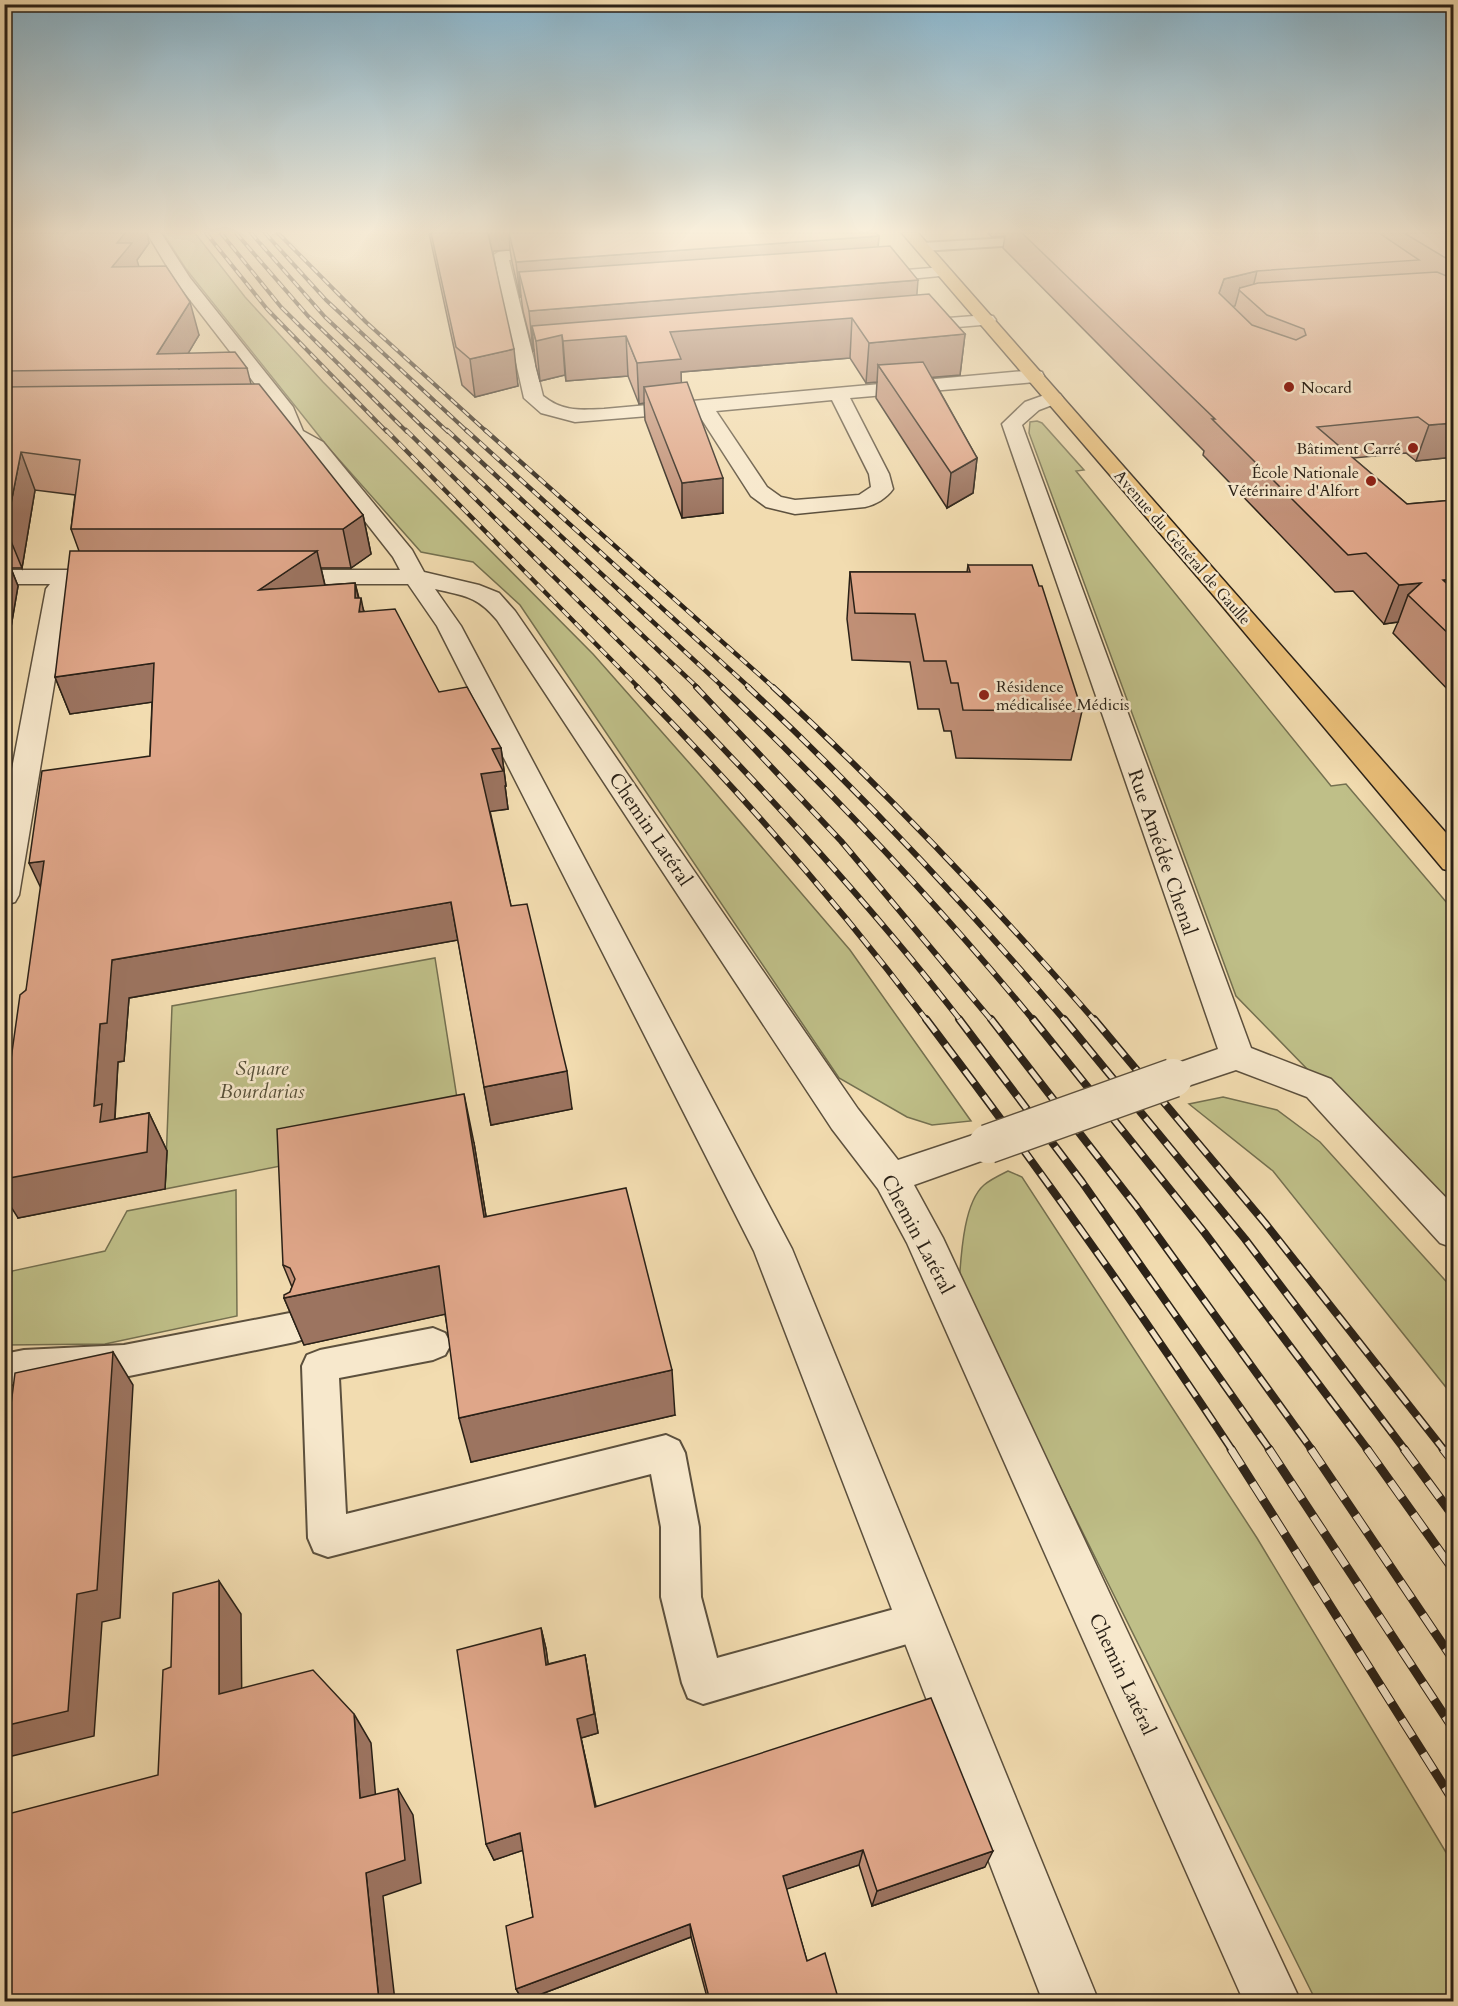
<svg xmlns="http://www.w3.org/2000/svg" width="1458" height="2006" viewBox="0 0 1458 2006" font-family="Cardo,serif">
  <rect width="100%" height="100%" fill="#f2dcb0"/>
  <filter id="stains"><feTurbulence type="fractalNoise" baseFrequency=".00333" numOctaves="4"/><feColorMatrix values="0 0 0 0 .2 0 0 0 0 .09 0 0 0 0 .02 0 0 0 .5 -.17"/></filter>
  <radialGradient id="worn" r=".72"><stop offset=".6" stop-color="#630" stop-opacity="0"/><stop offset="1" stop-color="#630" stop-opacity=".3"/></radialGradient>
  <!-- green -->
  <g fill="#bfbf88" stroke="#747050" stroke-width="1.5">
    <polygon points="163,233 195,233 245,297 323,382 593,654 699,774 850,950 971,1121 932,1125 907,1117 839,1078 520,605 473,562 421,552 327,446 186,269"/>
    <polygon points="1037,421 1042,423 1084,470 1076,471 1331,786 1346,784 1453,910 1453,1219 1236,996 1029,433 1030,422"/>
    <polygon points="435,958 462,1130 165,1189 172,1006"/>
    <polygon points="1223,1097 1277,1110 1320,1142 1453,1289 1453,1396 1273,1171 1189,1104"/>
    <path d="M1008 1171 1022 1177 1257 1538 1453 1864V2001H1316L959 1284C961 1258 963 1203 984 1185 991 1179 1000 1175 1008 1171Z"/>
    <polygon points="236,1190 237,1316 105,1344 5,1345 5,1320 12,1271 105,1251 127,1211"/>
  </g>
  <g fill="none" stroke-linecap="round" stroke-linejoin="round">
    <defs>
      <g id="service">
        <polygon points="1043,236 1048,237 1050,240 1048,243 922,251 915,247 922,243"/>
        <polygon points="295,1312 307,1316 312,1327 307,1338 295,1342 124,1377 24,1382 4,1386 4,1354 24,1350 124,1345"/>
        <polygon points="433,1328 445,1333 451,1344 445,1355 433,1360 339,1378 346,1514 666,1435 679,1441 685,1453 699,1527 701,1597 717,1658 920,1602 934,1608 940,1622 934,1636 703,1704 688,1698 682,1683 661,1597 661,1527 651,1474 328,1557 314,1552 308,1538 302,1366 307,1355 320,1350"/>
      </g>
      <g id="minor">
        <path d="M147 233H161L190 278 293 407 303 431 323 442 412 550 424 572 479 585 499 593 515 611 858 1109 898 1160 988 1130 1001 1134 1006 1144 1001 1154 914 1185 943 1238 1301 2002H1244L907 1243 878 1189 832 1129 497 620C477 596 465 596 435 589L461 626 792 1249 1099 2002H1043L754 1251 437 626 408 584H279L271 582 267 577 271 572 279 570H400L393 557 309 450 288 439 275 416 276 411 177 283Z"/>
        <path d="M556 247 562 249 564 252 562 255 509 260 543 396C563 412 579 410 604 409L1035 370 1042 372 1044 376 1042 380 1035 382 850 398 889 474 893 489C887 498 875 505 865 507L795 514 766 507 751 496 697 412 575 422 541 413 524 398 492 256 500 251ZM832 400 869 474 871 487 859 495 795 500 781 497 767 487 716 411Z"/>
        <polygon points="944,267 952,272 950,275 868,283 860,278 868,273"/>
        <polygon points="987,315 993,316 996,320 993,324 910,331 904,330 901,326 904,322 910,321"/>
        <polygon points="1053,392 1060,394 1063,398 1060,402 1039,410 1022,425 1251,1048 1331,1079 1454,1206 1454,1248 1440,1243 1307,1097 1236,1070 1173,1091 1161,1087 1156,1078 1161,1069 1218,1049 1002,424 1025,402"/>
        <polygon points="4,570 111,570 119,572 123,577 119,582 74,584 70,589 19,895 15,902 4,905 4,811 46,589 50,584 4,584"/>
      </g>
      <polygon id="primary" points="902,233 918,233 1454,842 1454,872 1443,869 1214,596"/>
    </defs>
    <!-- service casing -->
    <use href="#service" stroke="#5c503d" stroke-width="4"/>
    <!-- minor casing -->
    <use href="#minor" stroke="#5c503d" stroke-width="3"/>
    <!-- primary casing -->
    <use href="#primary" stroke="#2a2117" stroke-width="3"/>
    <!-- service -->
    <use href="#service" fill="#f7e8cc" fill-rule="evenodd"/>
    <!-- minor -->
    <use href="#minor" fill="#f7e8cc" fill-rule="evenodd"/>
    <!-- primary -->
    <use href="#primary" fill="#e9be78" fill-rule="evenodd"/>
    <defs>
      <g id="rail-far4">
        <polyline points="206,233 267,309 387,432"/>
        <polyline points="221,233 281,307 407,432"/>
        <polyline points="236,233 308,316 428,432"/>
        <polyline points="251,233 325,317 448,432"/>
        <polyline points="265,233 326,300 468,432"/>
        <polyline points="278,233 366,322 487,432"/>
      </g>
      <g id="rail-far3">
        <polyline points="386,430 639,688"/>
        <polyline points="406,430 666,688"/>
        <polyline points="426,430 698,688"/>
        <polyline points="447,430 724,688"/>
        <polyline points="466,430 750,688"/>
        <polyline points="485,430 774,688"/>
      </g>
      <g id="rail-far2">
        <path d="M637 687C740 792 838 903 927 1021"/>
        <path d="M664 687C768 794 869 903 961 1021"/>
        <polyline points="696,687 841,841 992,1021"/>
        <path d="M722 687C832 792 937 903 1034 1021"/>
        <path d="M748 687C860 792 965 904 1065 1021"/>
        <path d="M773 687C887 792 993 904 1095 1021"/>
      </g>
      <g id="rail-far1">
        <path d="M926 1019C1033 1160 1135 1303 1232 1450"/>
        <polyline points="959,1019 1082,1182 1270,1450"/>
        <polyline points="991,1019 1136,1206 1312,1450"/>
        <polyline points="1033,1019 1204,1232 1368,1450"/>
        <polyline points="1064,1019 1245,1239 1405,1450"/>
        <polyline points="1094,1019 1265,1223 1444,1450"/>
      </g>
      <g id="rail">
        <polyline points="1231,1449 1454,1802"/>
        <polyline points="1269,1449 1454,1730"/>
        <polyline points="1311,1449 1454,1661"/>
        <polyline points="1367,1449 1454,1571"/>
        <polyline points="1404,1449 1454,1517"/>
        <polyline points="1443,1449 1454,1463"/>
      </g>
    </defs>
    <!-- rail-far4 casing -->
    <use href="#rail-far4" stroke="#2a2117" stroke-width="4"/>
    <!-- rail-far3 casing -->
    <use href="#rail-far3" stroke="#2a2117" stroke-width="4.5"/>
    <!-- rail-far2 casing -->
    <use href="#rail-far2" stroke="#2a2117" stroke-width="6"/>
    <!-- rail-far1 casing -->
    <use href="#rail-far1" stroke="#2a2117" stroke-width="8"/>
    <!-- rail casing -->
    <use href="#rail" stroke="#2a2117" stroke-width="9"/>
    <!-- rail-far4 -->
    <use href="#rail-far4" stroke="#f7e8cc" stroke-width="2" stroke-dasharray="8" stroke-linecap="butt"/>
    <!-- rail-far3 -->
    <use href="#rail-far3" stroke="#f7e8cc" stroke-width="3" stroke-dasharray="9" stroke-linecap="butt"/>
    <!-- rail-far2 -->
    <use href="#rail-far2" stroke="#f7e8cc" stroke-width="4" stroke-dasharray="12" stroke-linecap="butt"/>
    <!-- rail-far1 -->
    <use href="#rail-far1" stroke="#f7e8cc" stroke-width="5" stroke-dasharray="16" stroke-linecap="butt"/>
    <!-- rail -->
    <use href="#rail" stroke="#f7e8cc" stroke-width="7" stroke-dasharray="20" stroke-linecap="butt"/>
    <defs>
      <polyline id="minor-bridge" points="988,1144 1173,1078"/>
    </defs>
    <!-- minor-bridge casing -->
    <use href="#minor-bridge" stroke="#5c503d" stroke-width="41" stroke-linecap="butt"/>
    <!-- minor-bridge -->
    <use href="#minor-bridge" stroke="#f7e8cc" stroke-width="38"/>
  </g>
  <!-- wall -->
  <g fill="#c08f76" stroke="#2a2117" stroke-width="1.5">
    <polygon points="4,233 147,233 149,243 137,260 138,267 199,335 188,353 247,368 251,384 363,515 371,554 351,568 321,568 325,585 355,583 359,598 364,611 439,692 501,748 506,786 505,786 508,809 490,811 511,906 572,1109 491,1125 458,940 129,998 124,1061 118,1062 115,1119 149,1113 167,1151 165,1189 18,1218 26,990 150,756 152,702 70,714 55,677 79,551 71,529 75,495 35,490 22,568 11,568 18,586 4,668"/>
    <polygon points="429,233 876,233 879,236 878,247 917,295 965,334 960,375 932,377 977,458 973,493 947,508 876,398 877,382 866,383 850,358 681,372 681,383 723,513 682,518 645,420 644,403 639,404 628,376 566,381 565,375 540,381 536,366 534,350 533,351 523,311 521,296 520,297 512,262 510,250 494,251 493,253 518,386 475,397 462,385"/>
    <polygon points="988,233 1454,233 1454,457 1416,461 1406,453 1353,458 1407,504 1454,500 1454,696 1393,633 1398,622 1384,624 1353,591 1335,592 1203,455 1204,451 1003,248 1005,236 992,237"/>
    <polygon points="968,565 1082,711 1071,760 956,758 951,731 944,731 939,709 918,709 910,662 852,660 847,619 850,572 967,572"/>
    <polygon points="474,1143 486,1216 675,1415 471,1462 445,1314 304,1345 284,1298 290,1292 292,1287 283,1265"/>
    <polygon points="541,1628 546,1649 548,1664 585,1655 598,1733 581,1738 596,1806 985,1867 872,1906 859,1865 786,1889 807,1961 839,2001 708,2001 691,1937 523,2001 516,1989 533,1917 523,1850 494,1860 486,1844"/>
  </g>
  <!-- shaded-wall -->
  <g fill="#9c7460" stroke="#2a2117" stroke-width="1.5">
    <polygon points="125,233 147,233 149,243 137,260 141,274 112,267 117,243"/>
    <polygon points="486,233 509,233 510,250 494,251 490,256"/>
    <polygon points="879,236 876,270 519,272 521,296 520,297 516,262"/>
    <polygon points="1257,271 1250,299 1240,288 1235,306 1216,311 1219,293 1224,279"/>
    <polygon points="918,280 915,319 852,318 850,358 681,372 682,400 644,387 644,403 639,404 637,363 626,336 628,376 566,381 563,341 562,335 565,375 540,381 536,341 532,326 534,350 533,351 529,311"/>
    <polygon points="190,302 199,335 179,369 157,354"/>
    <polygon points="965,334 960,375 889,381 878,365 877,382 866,383 869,343"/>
    <polygon points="514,349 518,386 475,397 470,359"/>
    <polygon points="1454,423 1454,457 1416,461 1429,425"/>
    <polygon points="21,452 35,490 22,568 6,529"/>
    <polygon points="977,458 973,493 947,508 951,473"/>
    <polygon points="723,478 723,513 682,518 682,483"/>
    <polygon points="363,515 371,554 351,568 343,529"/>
    <polygon points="317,551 325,586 259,590"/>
    <polygon points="4,552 18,586 4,668"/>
    <polygon points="1454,579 1454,615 1443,580"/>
    <polygon points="355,583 360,605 361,598 368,634 355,598"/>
    <polygon points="1421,583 1408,595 1398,622 1384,624 1399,585"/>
    <polygon points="154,663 167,700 70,714 55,677"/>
    <polygon points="501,748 506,786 505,786 508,809 487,812 481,774 492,749"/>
    <polygon points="44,861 47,901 29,863"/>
    <polygon points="451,902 458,940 129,998 124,1061 118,1062 114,1129 149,1113 167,1151 165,1189 18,1218 4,1196 4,1179 94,1106 100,1024 112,960"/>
    <polygon points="567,1071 572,1109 491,1125 484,1087"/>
    <polygon points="464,1094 474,1143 494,1265 484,1217"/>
    <polygon points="439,1266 451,1313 304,1345 284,1298"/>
    <polygon points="113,1352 133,1385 120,1618 102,1622 94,1736 4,1758 4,1726"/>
    <polygon points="672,1370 675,1415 471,1462 459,1418"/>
    <polygon points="219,1581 241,1614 242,1724 219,1694"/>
    <polygon points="541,1628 546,1649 551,1684 546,1665"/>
    <polygon points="585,1655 598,1733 581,1738 599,1823 577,1719"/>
    <polygon points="354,1714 371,1743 378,1824 360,1798"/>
    <polygon points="398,1789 413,1815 421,1883 383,1896 395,2001 379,2001 366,1873"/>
    <polygon points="520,1833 527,1849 494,1860 486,1844"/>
    <polygon points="863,1850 859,1865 781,1891 783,1876"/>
    <polygon points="993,1851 985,1867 872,1906 877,1891"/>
    <polygon points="690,1924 691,1937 523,2001 516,1989"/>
  </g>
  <!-- building -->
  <g fill="#dfa689" stroke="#2a2117" stroke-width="1.5">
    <polygon points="4,233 125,233 117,243 132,243 112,267 166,266 190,302 157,354 235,352 247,368 4,371"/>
    <polygon points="431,233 488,233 514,349 470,359 456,347"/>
    <polygon points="509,233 876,233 879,236 516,262"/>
    <polygon points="1022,233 1379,233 1419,260 1257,271 1224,279 1219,293 1252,325 1296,340 1306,335 1304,329 1267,315 1239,290 1240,288 1258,283 1437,272 1454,279 1454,423 1429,425 1418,417 1317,427 1407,504 1454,500 1454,579 1443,580 1454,590 1454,639 1408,595 1421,583 1399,585 1366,553 1348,555 1212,419 1215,419"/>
    <polygon points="1404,233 1454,233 1454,263"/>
    <polygon points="890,246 918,280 529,311 519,272"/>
    <polygon points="929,294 965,334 869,343 852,318 670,332 681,359 637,363 626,336 563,341 562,335 536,341 532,326"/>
    <polygon points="923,362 977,458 951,473 878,365"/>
    <polygon points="687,382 723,478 682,483 644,387"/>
    <polygon points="259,384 363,515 343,529 71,529 80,460 21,452 6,529 4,529 4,387"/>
    <polygon points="70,551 317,551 259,590 355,583 355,598 361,598 359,612 395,609 439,692 467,687 501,748 492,749 503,771 481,774 511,906 527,904 567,1071 484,1087 451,902 112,960 107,1023 100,1024 94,1106 102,1104 100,1122 149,1113 147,1152 4,1179 4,1109 20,995 26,990 44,861 29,863 42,771 150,756 154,663 55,677"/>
    <polygon points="968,565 1032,565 1039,586 1042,586 1082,711 963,710 958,683 951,683 946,661 924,661 915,614 855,613 850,572 970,572"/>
    <polygon points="464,1094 484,1217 626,1188 672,1370 459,1418 439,1266 284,1298 284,1295 290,1292 295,1279 290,1268 283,1265 277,1129"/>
    <polygon points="113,1352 97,1590 77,1594 68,1711 4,1726 4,1460 15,1373"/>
    <polygon points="219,1581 219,1694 313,1670 354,1714 360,1798 398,1789 405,1860 366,1873 379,2001 4,2001 4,1815 158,1775 163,1670 171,1667 173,1593"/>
    <polygon points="541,1628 546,1665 585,1655 594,1714 577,1719 595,1807 931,1698 993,1851 877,1891 863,1850 783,1876 807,1961 825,1953 839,2001 710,2001 690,1924 516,1989 506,1926 533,1917 520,1833 486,1844 457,1650"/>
  </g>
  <!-- sky -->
  <linearGradient id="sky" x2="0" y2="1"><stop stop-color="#89b7d0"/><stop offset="0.45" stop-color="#f9efdb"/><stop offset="1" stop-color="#f9efdb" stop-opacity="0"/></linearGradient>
  <rect width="1458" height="514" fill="url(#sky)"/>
  <!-- markers -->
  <g fill="#8f2418" stroke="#f7e8cc" stroke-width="2">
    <circle cx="1289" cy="387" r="6"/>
    <circle cx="1413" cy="448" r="6"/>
    <circle cx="1371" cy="481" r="6"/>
    <circle cx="984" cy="695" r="6"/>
  </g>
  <g text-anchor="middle" stroke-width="5" stroke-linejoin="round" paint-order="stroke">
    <!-- far-poi labels -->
    <g font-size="16" fill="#2a2117" stroke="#f7e8cc" text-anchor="start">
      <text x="1301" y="393">Nocard</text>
      <text x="1401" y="454" text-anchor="end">Bâtiment Carré</text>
      <text x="1359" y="478" text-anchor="end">École Nationale<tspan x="1359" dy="18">Vétérinaire d'Alfort</tspan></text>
      <text x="996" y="692">Résidence<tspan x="996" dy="18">médicalisée Médicis</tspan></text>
    </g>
    <!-- far-street labels -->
    <g font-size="16" fill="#2a2117" stroke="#f7e8cc">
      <text transform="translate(1183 547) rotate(49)" y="6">Avenue du Général de Gaulle</text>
    </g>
    <!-- street labels -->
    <g font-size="20" fill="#2a2117" stroke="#f7e8cc">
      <text transform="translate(651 829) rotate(56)" y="7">Chemin Latéral</text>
      <text transform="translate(1163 852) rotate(71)" y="7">Rue Amédée Chenal</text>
      <text transform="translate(918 1234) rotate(62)" y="7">Chemin Latéral</text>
      <text transform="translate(1123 1674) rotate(65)" y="7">Chemin Latéral</text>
    </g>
    <!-- park labels -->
    <g font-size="20" font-style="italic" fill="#575039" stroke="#f7e8cc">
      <text x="262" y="1075">Square<tspan x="262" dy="23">Bourdarias</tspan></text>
    </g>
  </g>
  <!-- margin -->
  <rect width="1458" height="2006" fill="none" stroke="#f2dcb0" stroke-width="24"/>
  <rect x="6" y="6" width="1446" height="1994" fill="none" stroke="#2a2117" stroke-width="3"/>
  <rect x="12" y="12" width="1434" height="1982" fill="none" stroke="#2a2117" stroke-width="1.5"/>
  <rect width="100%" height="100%" filter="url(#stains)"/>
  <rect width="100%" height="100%" fill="url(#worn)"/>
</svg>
